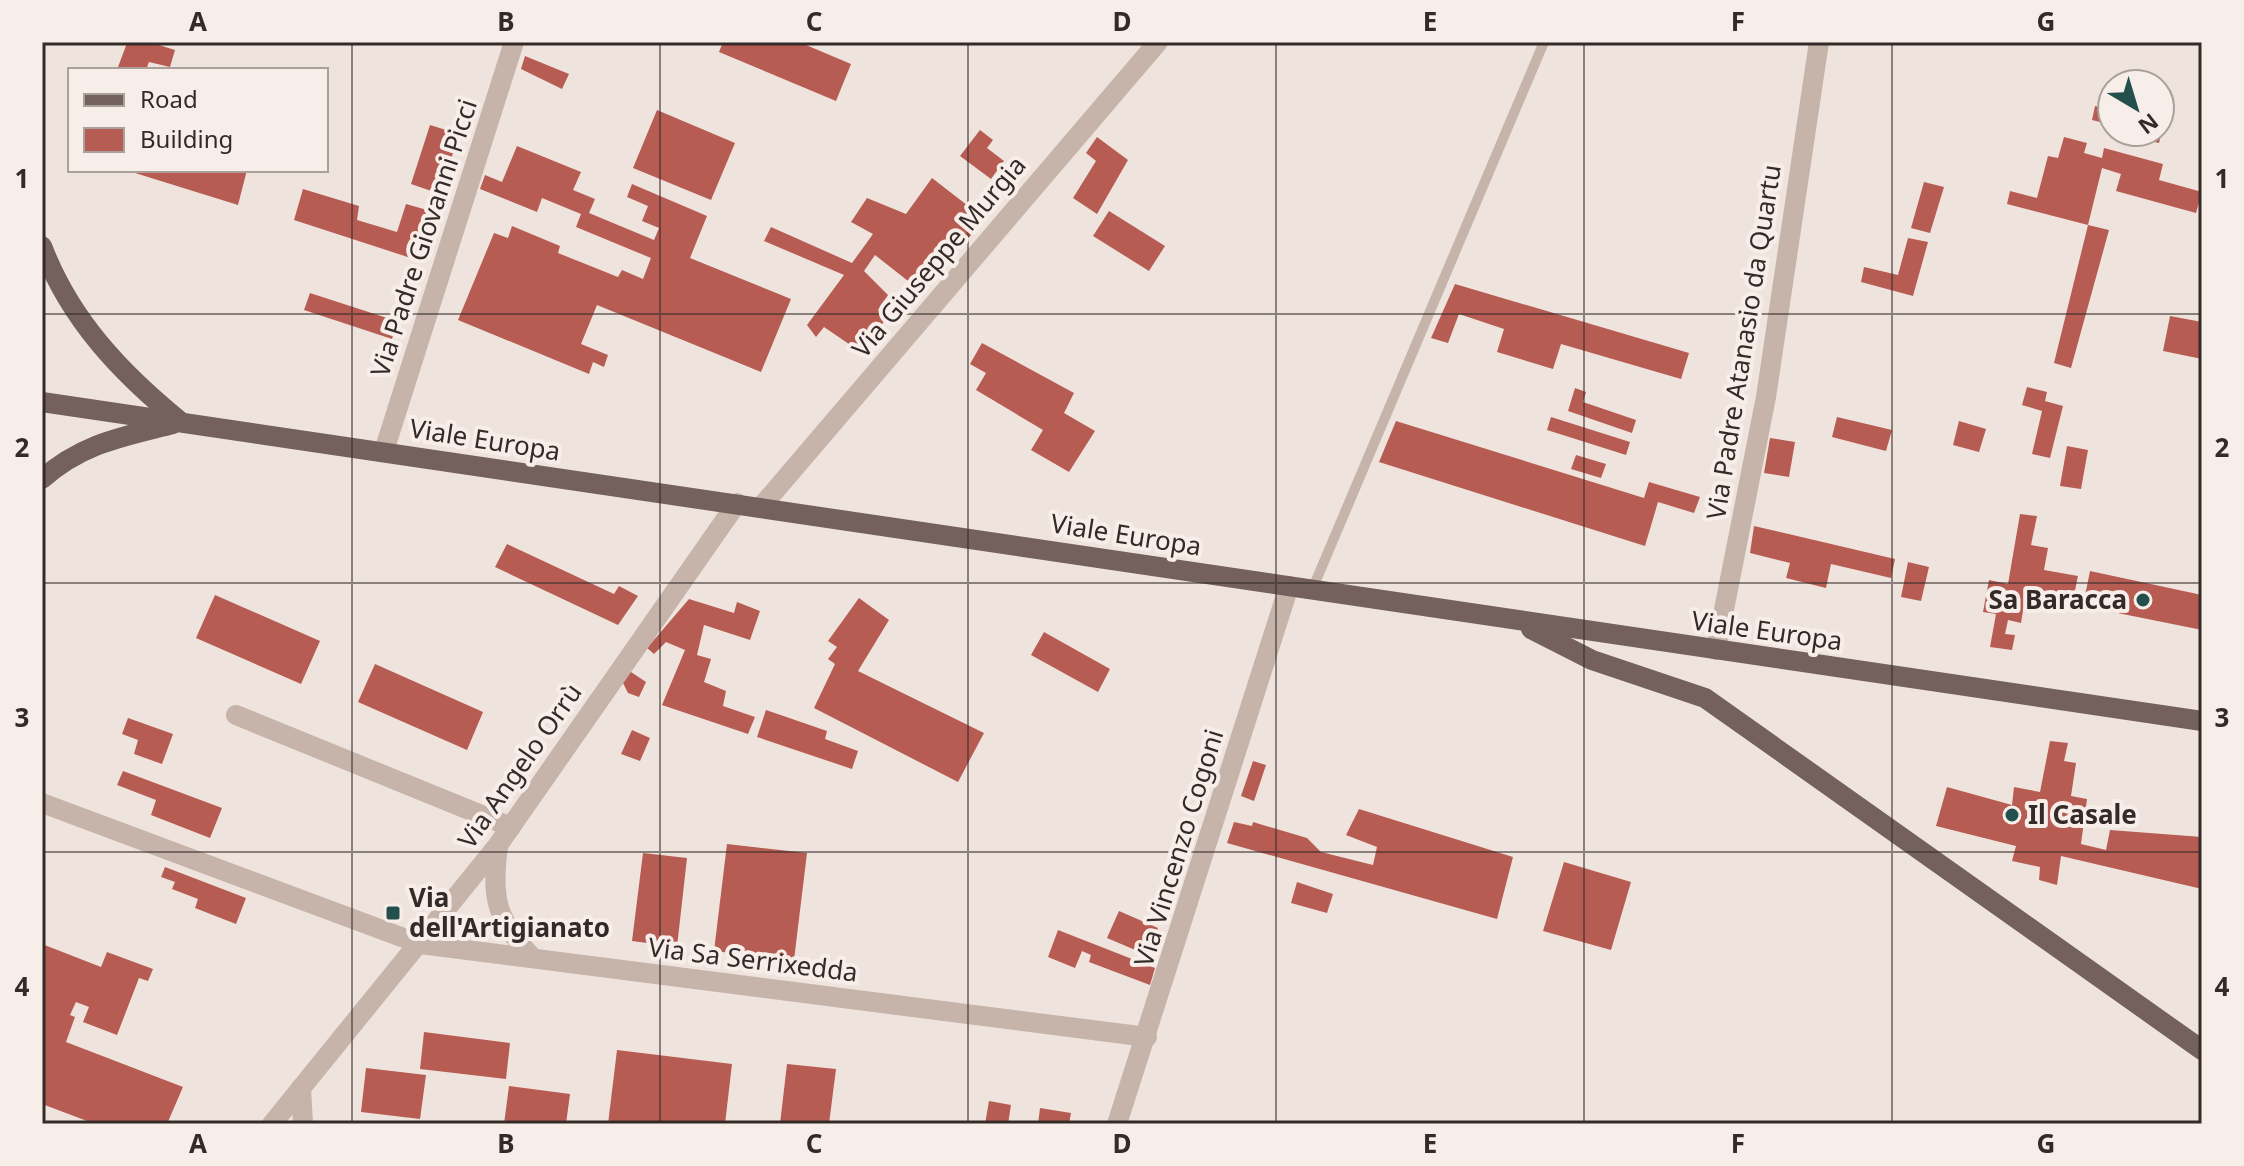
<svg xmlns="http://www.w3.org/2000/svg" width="2244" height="1166" viewBox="0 0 2244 1166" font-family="'Noto Sans',sans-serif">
  <rect width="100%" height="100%" fill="#efe4dd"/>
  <!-- building -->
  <g fill="#b75c53">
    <polygon points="149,42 175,50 170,67 149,62 146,70 118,67 127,43"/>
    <polygon points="723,42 799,42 851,64 836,101 719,52"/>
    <polygon points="525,56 569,74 562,89 521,69"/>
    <polygon points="2095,106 2112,110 2112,125 2092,120"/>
    <polygon points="657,110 735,143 711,200 633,168"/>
    <polygon points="2160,121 2164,122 2159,143 2123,135 2124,132 2160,132"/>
    <polygon points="430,125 459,134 440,194 411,184"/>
    <polygon points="980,130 993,140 987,148 1004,161 991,179 960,156"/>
    <polygon points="1097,137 1128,160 1097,214 1073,198 1096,161 1086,153"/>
    <polygon points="2064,137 2087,143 2084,153 2102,158 2104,148 2163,164 2159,180 2202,192 2196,213 2116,191 2121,174 2102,168 2088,225 2109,230 2071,368 2054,363 2088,225 2007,204 2010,191 2037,198 2048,156 2058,158"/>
    <polygon points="517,146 581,172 573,190 595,199 589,213 654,240 659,228 642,221 648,206 627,197 632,184 707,216 690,258 791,299 761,372 597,305 581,344 608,355 604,367 593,362 589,374 458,320 494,233 508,238 512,226 560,246 558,253 618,277 622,270 643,279 651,258 576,227 581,214 542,198 537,212 480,189 485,175 502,182"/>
    <polygon points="135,170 247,170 238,205 135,173"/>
    <polygon points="932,178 985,219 922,292 875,255 864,271 888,295 878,310 885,320 862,353 824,327 816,337 807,325 844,275 764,241 771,227 852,263 873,234 851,222 867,198 906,214"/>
    <polygon points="1924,182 1944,187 1930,233 1911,228"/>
    <polygon points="303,189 359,206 357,220 397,232 406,204 434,212 420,261 294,220"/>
    <polygon points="1109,211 1165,246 1149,271 1093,236"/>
    <polygon points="1908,238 1928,242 1913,296 1861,282 1864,267 1898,275"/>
    <polygon points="1455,284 1689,353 1681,379 1561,344 1553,369 1497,352 1504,329 1459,314 1448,343 1431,338"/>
    <polygon points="310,293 387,318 385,326 395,329 392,339 304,310"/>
    <polygon points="2170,316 2202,322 2202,359 2163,351"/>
    <polygon points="982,343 1074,393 1064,413 1095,431 1069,472 1031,450 1043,430 976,390 986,373 970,364"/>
    <polygon points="2027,387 2047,392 2045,401 2063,406 2050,458 2032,454 2042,411 2022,405"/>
    <polygon points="1575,388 1586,392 1583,402 1636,420 1632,433 1568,411"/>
    <polygon points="1551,417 1630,442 1626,455 1547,430"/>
    <polygon points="1837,417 1892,430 1886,451 1832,437"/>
    <polygon points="1396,421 1644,498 1649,482 1700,497 1694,513 1658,502 1645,546 1379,462"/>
    <polygon points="1959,421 1986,429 1979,452 1953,445"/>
    <polygon points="1770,438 1795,442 1789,477 1764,473"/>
    <polygon points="2067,446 2088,450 2081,489 2060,486"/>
    <polygon points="1576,455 1606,464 1601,478 1571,469"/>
    <polygon points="2020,514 2037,516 2031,545 2048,548 2044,570 2078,576 2073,600 2026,592 2021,623 2008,620 2005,634 2015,635 2012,650 1990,647 1996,614 1983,612 1989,580 2008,584"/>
    <polygon points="1754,526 1895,559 1891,578 1831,564 1826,588 1786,578 1790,563 1750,553"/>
    <polygon points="507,544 614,594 619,586 638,596 618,625 495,567"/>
    <polygon points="1908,562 1929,567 1921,601 1901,597"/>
    <polygon points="2090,571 2202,595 2202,630 2083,606"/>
    <polygon points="215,595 320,641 301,684 196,638"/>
    <polygon points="859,598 889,620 858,671 984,733 958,782 814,708 835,664 828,659 837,647 828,641"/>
    <polygon points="689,599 734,613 737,602 760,611 750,640 704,625 697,655 711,659 704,682 726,691 723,706 755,717 748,734 662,705 685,650 666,642 654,654 647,648"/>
    <polygon points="1044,632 1110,669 1098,692 1031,655"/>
    <polygon points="375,664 483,712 467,750 358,702"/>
    <polygon points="628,670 646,682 639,697 628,693 621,679"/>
    <polygon points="766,710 827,731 825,739 858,751 852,769 757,737"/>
    <polygon points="128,718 173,734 162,764 134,754 138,740 122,734"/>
    <polygon points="632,730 650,738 640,761 621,754"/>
    <polygon points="2050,741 2068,743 2064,761 2076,763 2071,796 2087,799 2081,844 2106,850 2110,830 2202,837 2202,889 2061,856 2057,885 2039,880 2040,867 2012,861 2016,846 1936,826 1947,787 2012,805 2014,787 2040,792"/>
    <polygon points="1253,761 1266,765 1254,801 1241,796"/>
    <polygon points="123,771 222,808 210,838 151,815 156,800 117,785"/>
    <polygon points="1359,809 1513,857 1497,919 1227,843 1234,822 1252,826 1253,822 1307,838 1321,852 1373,865 1377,847 1346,835"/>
    <polygon points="727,844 807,853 794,960 714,951"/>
    <polygon points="643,853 687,858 677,947 632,941"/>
    <polygon points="1564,862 1631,882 1611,950 1543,931"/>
    <polygon points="165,867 246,898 236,924 195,908 198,899 172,889 175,882 161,877"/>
    <polygon points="1297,882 1333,894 1327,913 1291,903"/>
    <polygon points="1119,911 1158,928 1147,955 1107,938"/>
    <polygon points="1058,930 1155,968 1150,985 1089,962 1091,955 1082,951 1075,968 1048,957"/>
    <polygon points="42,944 101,967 107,952 153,969 148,981 139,978 117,1035 83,1022 89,1007 76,1002 70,1015 75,1017 66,1042 183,1087 167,1124 95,1124 42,1104"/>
    <polygon points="424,1032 510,1043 506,1079 420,1069"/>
    <polygon points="617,1050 732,1064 725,1124 608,1124"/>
    <polygon points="787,1064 836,1069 829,1124 780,1124"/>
    <polygon points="366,1068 426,1075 420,1119 361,1112"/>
    <polygon points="509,1086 570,1094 566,1124 504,1124"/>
    <polygon points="989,1101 1011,1105 1008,1124 985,1124"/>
    <polygon points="1040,1108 1071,1113 1069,1124 1038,1124"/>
  </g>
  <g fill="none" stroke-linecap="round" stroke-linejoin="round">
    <!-- service -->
    <polyline stroke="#c6b3aa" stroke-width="10" points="1312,590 1544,42"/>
    <!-- minor -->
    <g stroke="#c6b3aa" stroke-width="20">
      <polyline points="384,451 514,42"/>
      <polyline points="761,507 1158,42"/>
      <polyline points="1716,650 1766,397 1819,42"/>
      <polyline points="236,715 511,827"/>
      <polyline points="42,803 420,944 1147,1037"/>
      <path d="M498 847C491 898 496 920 533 958"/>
      <polyline points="301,1088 303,1124"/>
      <polyline points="272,1124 498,845 737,503"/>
      <polyline points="1117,1124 1289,586"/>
    </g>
    <!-- primary -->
    <g stroke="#74605c" stroke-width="20">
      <path d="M42 246C70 320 121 373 181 422"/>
      <polyline points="42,402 2202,721"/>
      <path d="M42 479C83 443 122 437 173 424"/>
      <polyline points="1531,629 1592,660 1705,698 2202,1050"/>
    </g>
  </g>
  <!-- grid -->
  <path fill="none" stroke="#342b29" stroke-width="2" stroke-opacity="0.55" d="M352 42V1124M660 42V1124M968 42V1124M1276 42V1124M1584 42V1124M1892 42V1124M42 314H2202M42 583H2202M42 852H2202"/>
  <!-- markers -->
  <g fill="#23504d" stroke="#f7eee9" stroke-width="3">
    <circle cx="2143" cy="600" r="8"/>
    <circle cx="2012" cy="815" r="8"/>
    <rect x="385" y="905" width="16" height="16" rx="4"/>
  </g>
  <g text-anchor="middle" stroke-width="8" stroke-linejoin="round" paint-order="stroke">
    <!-- street labels -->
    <g font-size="26" fill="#342b29" stroke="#f7eee9">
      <text transform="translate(424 238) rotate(-72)" y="9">Via Padre Giovanni Picci</text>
      <text transform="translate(939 257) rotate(-50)" y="9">Via Giuseppe Murgia</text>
      <text transform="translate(1744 342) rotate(-81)" y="9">Via Padre Atanasio da Quartu</text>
      <text transform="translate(485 440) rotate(9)" y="9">Viale Europa</text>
      <text transform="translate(1126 535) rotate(9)" y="9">Viale Europa</text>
      <text transform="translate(1767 631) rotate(8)" y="9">Viale Europa</text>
      <text transform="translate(520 766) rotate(-55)" y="9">Via Angelo Orrù</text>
      <text transform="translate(1179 848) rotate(-73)" y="9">Via Vincenzo Cogoni</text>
      <text transform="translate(753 960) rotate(7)" y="9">Via Sa Serrixedda</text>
    </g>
    <!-- poi labels -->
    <g font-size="26" font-weight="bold" fill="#342b29" stroke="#f7eee9" text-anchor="start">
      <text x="2127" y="609" text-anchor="end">Sa Baracca</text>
      <text x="2028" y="824">Il Casale</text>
      <text x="409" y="907">Via<tspan x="409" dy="30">dell'Artigianato</tspan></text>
    </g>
  </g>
  <!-- border -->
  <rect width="2244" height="1166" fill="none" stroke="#f7eee9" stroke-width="88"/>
  <!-- legend -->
  <rect x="68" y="68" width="260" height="104" fill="#f7eee9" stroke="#a9a09c" stroke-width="2"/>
  <rect x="84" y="94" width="40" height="12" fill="#74605c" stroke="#a9a09c" stroke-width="2"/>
  <text x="140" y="108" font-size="24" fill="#342b29">Road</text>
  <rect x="84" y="128" width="40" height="24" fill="#b75c53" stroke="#a9a09c" stroke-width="2"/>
  <text x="140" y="148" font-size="24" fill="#342b29">Building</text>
  <!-- north arrow -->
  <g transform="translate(2136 108) rotate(142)"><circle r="38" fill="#f7eee9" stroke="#a9a09c" stroke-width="2"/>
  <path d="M0-6L14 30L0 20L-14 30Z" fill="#23504d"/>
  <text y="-12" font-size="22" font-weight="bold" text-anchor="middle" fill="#342b29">N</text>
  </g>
  <rect x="44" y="44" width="2156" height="1078" fill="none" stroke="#342b29" stroke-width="3"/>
  <g font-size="26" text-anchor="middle" font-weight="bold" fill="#342b29">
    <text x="198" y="31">A</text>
    <text x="506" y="31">B</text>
    <text x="814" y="31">C</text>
    <text x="1122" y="31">D</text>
    <text x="1430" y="31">E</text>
    <text x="1738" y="31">F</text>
    <text x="2046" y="31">G</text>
    <text x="22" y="188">1</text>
    <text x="2222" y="188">1</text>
    <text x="22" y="457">2</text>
    <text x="2222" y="457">2</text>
    <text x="22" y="727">3</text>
    <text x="2222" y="727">3</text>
    <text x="22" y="996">4</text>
    <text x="2222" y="996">4</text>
    <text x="198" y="1153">A</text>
    <text x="506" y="1153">B</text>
    <text x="814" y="1153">C</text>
    <text x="1122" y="1153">D</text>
    <text x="1430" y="1153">E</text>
    <text x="1738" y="1153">F</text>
    <text x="2046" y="1153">G</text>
  </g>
</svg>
